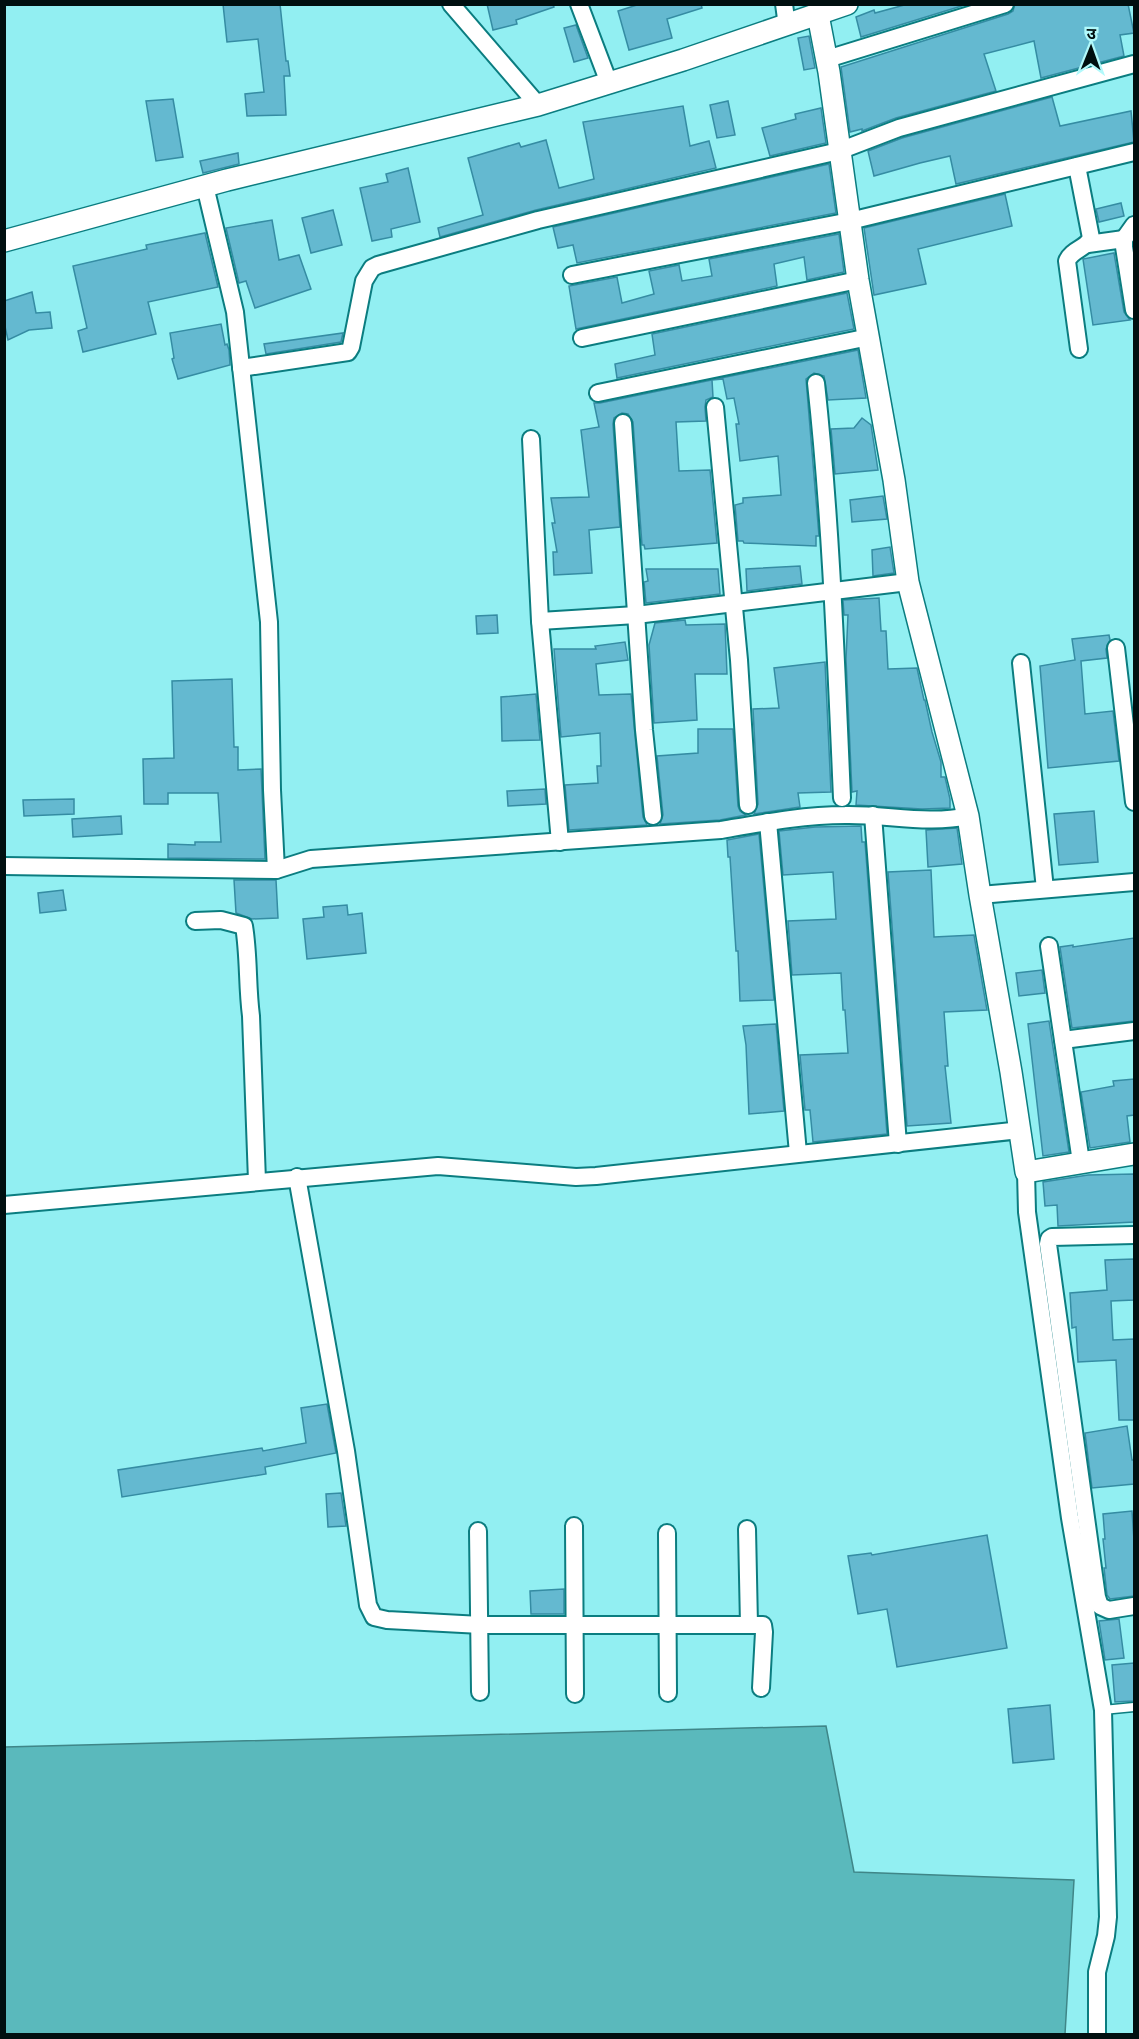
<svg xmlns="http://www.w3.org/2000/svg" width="1139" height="2039" viewBox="0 0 1139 2039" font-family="'Varela Round','Noto Sans Devanagari',sans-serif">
  <rect width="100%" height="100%" fill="#92eff2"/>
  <!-- water -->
  <polygon fill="#5ab9bc" stroke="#3f8688" stroke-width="1.5" points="826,1726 854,1872 1074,1880 1065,2034 5,2034 5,1747"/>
  <!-- building -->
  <g fill="#64b9d0" stroke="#358ca3" stroke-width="1.5">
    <polygon points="223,4 280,4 286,61 288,61 290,76 284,76 286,115 247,116 245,94 264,92 258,39 227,42"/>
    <polygon points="487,4 553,4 554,7 516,20 517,24 493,30"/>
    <polygon points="640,4 701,4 702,8 667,19 672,38 629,50 618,11"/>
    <polygon points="908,4 968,4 861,37 856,17 874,10 875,13"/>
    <polygon points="1015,4 1128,4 1134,33 1120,35 1124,56 1041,78 1034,41 984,54 996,91 896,118 862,131 862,129 850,132 841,67 1008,14 1013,11"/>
    <polygon points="576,25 588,58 574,62 564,28"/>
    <polygon points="809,36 815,68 804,70 798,38"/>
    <polygon points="1052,97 1060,126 1131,111 1134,142 956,184 950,156 920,163 874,176 868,151 902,138"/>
    <polygon points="173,99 183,157 156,161 146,101"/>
    <polygon points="728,101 735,135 717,138 710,105"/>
    <polygon points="683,106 690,146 709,141 716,168 536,210 440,237 438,228 483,215 468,158 519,143 521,147 546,140 559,188 594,179 583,122"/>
    <polygon points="821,108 826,143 770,156 762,128 796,119 795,114"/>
    <polygon points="238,153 239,164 203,173 200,161"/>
    <polygon points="829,164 836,213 577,263 573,245 558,248 553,227"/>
    <polygon points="408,168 420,222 391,229 392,237 372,241 360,188 388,182 386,174"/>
    <polygon points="1005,194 1012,226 918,249 926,284 874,295 864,228"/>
    <polygon points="1121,203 1124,216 1099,222 1096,209"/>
    <polygon points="333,210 342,245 311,253 302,218"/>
    <polygon points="272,220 279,260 299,255 311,289 255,308 246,281 239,283 226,228"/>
    <polygon points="205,233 218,287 148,302 156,334 83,352 78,331 87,328 73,266 147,249 146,245"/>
    <polygon points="839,234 844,272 807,280 804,257 774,264 777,286 576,329 569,286 617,277 622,303 654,294 649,271 679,265 682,281 712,276 709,259"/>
    <polygon points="1114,253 1124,312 1130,320 1093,325 1083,259"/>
    <polygon points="32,292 36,313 50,312 52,328 29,330 8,340 4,322 4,301"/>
    <polygon points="847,293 854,329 617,378 615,364 655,355 652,334"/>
    <polygon points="221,324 225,345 227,344 229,350 230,365 178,379 172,359 174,358 170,333"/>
    <polygon points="343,333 341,342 266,354 264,344"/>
    <polygon points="858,350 866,398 828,400 824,376 814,373 806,379 819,536 816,536 816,546 744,543 743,541 738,541 735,505 743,503 743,498 781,495 778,456 740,461 736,424 739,424 734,398 727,399 723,379 712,380 713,397 706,400 705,407 706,421 676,422 679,471 710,470 717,543 645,549 644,545 642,545 633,422 628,414 622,413 614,418 613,424 620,527 589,530 592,573 554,575 553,552 557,552 552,523 555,523 551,498 589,497 581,430 599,427 594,403 600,403"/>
    <polygon points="862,418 871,425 878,470 835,474 831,429 854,428"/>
    <polygon points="883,496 887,519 852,522 850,500"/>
    <polygon points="890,547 894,573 873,576 872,550"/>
    <polygon points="800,566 802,584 747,591 746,569"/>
    <polygon points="646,569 718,569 720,594 646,603 644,582 648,581"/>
    <polygon points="879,598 881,631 886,631 888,669 917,668 924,700 925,700 932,732 941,762 941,777 945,777 950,799 950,808 922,809 856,805 857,791 852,792 846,659 848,615 844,615 843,600"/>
    <polygon points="497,615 498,633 477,634 476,616"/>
    <polygon points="685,620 686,625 725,624 727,674 695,674 697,720 654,723 649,645 655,623"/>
    <polygon points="1109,635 1110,640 1106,649 1107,658 1081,661 1085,714 1113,711 1119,761 1048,768 1040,666 1075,660 1072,639"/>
    <polygon points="625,642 628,660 596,664 599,695 631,694 643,817 647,825 569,830 565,785 598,783 597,766 601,766 600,733 561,737 554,649 596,649 595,646"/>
    <polygon points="825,662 831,792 798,793 800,807 754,814 758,804 753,709 779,708 774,668"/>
    <polygon points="232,679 234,747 238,747 238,770 261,769 265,859 168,858 168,844 195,845 195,842 221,842 218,793 168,793 168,804 144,804 143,759 174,758 172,681"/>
    <polygon points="536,694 540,740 502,741 501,697"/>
    <polygon points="698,729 733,729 738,806 740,811 746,815 720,820 660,824 663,815 657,756 698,753"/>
    <polygon points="545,789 546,804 508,806 507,791"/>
    <polygon points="74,799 74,814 24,816 23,800"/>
    <polygon points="1094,811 1098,862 1059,865 1054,814"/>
    <polygon points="121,816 122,834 73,837 72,819"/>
    <polygon points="861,826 862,842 865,842 887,1134 813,1142 810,1110 805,1110 800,1055 848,1053 845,1010 843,1010 841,973 792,975 788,921 836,919 833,872 783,875 779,831 815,827"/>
    <polygon points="957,828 962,864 928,867 926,830"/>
    <polygon points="759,834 774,1000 740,1001 738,951 736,951 730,857 728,857 727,840"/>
    <polygon points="931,870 934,937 974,935 987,1010 944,1012 948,1066 945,1066 951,1123 907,1126 888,872"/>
    <polygon points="234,880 276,880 278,918 252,919 236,913"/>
    <polygon points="63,890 66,910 40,913 38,893"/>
    <polygon points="347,905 348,915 362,913 366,953 307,959 303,919 324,917 323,907"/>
    <polygon points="1134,938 1134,1021 1072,1028 1060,947 1073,945 1073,947"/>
    <polygon points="1042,970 1045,993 1019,996 1016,973"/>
    <polygon points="1049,1021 1069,1152 1043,1156 1028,1024"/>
    <polygon points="776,1024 784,1111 749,1114 746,1045 743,1026"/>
    <polygon points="1134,1079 1134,1115 1127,1116 1130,1142 1090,1148 1081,1092 1114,1086 1113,1081"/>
    <polygon points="1134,1174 1134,1222 1058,1226 1057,1205 1045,1206 1043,1182 1088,1175"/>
    <polygon points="1134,1259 1134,1300 1111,1301 1113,1340 1134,1339 1134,1420 1119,1420 1116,1360 1078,1362 1076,1327 1072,1328 1070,1293 1107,1290 1105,1260"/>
    <polygon points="327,1404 336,1453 265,1467 266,1474 122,1497 118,1470 262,1448 263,1451 306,1443 301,1408"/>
    <polygon points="1127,1426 1132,1460 1134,1460 1134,1484 1092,1488 1085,1433"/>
    <polygon points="341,1493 346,1526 328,1527 326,1494"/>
    <polygon points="1132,1511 1134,1540 1134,1596 1110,1599 1107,1595 1104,1568 1106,1568 1103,1539 1105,1539 1103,1514"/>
    <polygon points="987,1535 1007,1648 897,1667 887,1609 858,1614 848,1556 871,1553 872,1555"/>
    <polygon points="564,1589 564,1614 531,1614 530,1591"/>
    <polygon points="1119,1619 1124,1658 1105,1660 1099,1621"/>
    <polygon points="1134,1663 1134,1701 1115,1702 1112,1665"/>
    <polygon points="1050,1705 1054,1759 1013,1763 1008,1709"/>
  </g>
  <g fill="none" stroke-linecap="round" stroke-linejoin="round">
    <defs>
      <polyline id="service" points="1103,1710 1134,1707"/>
      <g id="minor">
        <polyline points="451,4 538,105"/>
        <polyline points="579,4 609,83"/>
        <polyline points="784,4 787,26"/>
        <polyline points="827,59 1005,4"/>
        <path d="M1077 166 1091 238C1086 249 1072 249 1067 261L1079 349"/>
        <polyline points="205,186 235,312 269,622 272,790 276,870"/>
        <polyline points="1134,225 1124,239 1124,247 1134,310"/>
        <polyline points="1088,244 1124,239"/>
        <polyline points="572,275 850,221 1134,152"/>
        <polyline points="582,338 858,280"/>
        <polyline points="241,368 348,352 351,347 364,281 372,268 378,265 538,220 839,151 899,128 1134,64"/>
        <path d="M816 383C831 520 836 660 842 798"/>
        <polyline points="598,393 869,337"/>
        <polyline points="715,407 739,660 748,805"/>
        <polyline points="623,423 644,730 653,816"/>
        <polyline points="531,439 540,621 560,842"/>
        <polyline points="540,621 636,615 908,582"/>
        <polyline points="1116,648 1134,802"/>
        <polyline points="1021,663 1045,889"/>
        <polyline points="873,815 898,1144"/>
        <polyline points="768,822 798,1153"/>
        <path d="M4 866 276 870 311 859 721 830C762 823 804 815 845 815 885 814 928 825 968 816"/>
        <polyline points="980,895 1134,882"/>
        <path d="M195 921 221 920 244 926C249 956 247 986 251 1016L257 1181"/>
        <polyline points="1049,946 1081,1162"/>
        <polyline points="1063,1040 1134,1031"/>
        <polyline points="1026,1172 1027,1212 1070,1518 1103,1710 1108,1917 1106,1936 1097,1972 1097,2034"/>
        <polyline points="297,1177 346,1451 368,1605 374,1617 387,1620 481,1625 763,1625 764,1632 761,1688"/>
        <polyline points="4,1205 438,1166 576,1177 596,1176 1021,1130"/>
        <polyline points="1134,1235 1052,1237 1049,1239 1048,1244 1097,1597 1100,1606 1109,1610 1134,1606"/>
        <polyline points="574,1526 575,1694"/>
        <polyline points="747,1529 749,1625"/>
        <polyline points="478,1531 480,1692"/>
        <polyline points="667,1533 668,1693"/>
      </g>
      <g id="tertiary">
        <polyline points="818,15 829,72 858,280 894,480 908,582 968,816 980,895 1011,1072 1026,1172 1134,1154"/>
        <polyline points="4,241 227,180 538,105 683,60 847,4"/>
      </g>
    </defs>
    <!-- service casing -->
    <use href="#service" stroke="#0b7d80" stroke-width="11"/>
    <!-- minor casing -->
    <use href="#minor" stroke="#0b7d80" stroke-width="20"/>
    <!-- tertiary casing -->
    <use href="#tertiary" stroke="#0b7d80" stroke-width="24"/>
    <!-- service -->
    <use href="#service" stroke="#fff" stroke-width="8"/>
    <!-- minor -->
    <use href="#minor" stroke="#fff" stroke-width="16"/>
    <!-- tertiary -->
    <use href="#tertiary" stroke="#fff" stroke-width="21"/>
  </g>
  <!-- border -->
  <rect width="1139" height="2039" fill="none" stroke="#000f10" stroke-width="12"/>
  <!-- north arrow -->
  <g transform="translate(1091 48) rotate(1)" stroke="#b1f9fb" stroke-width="4.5" paint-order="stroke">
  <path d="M0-4.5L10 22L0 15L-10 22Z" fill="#000f10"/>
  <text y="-9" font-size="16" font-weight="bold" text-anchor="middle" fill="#000f10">उ</text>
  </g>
</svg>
